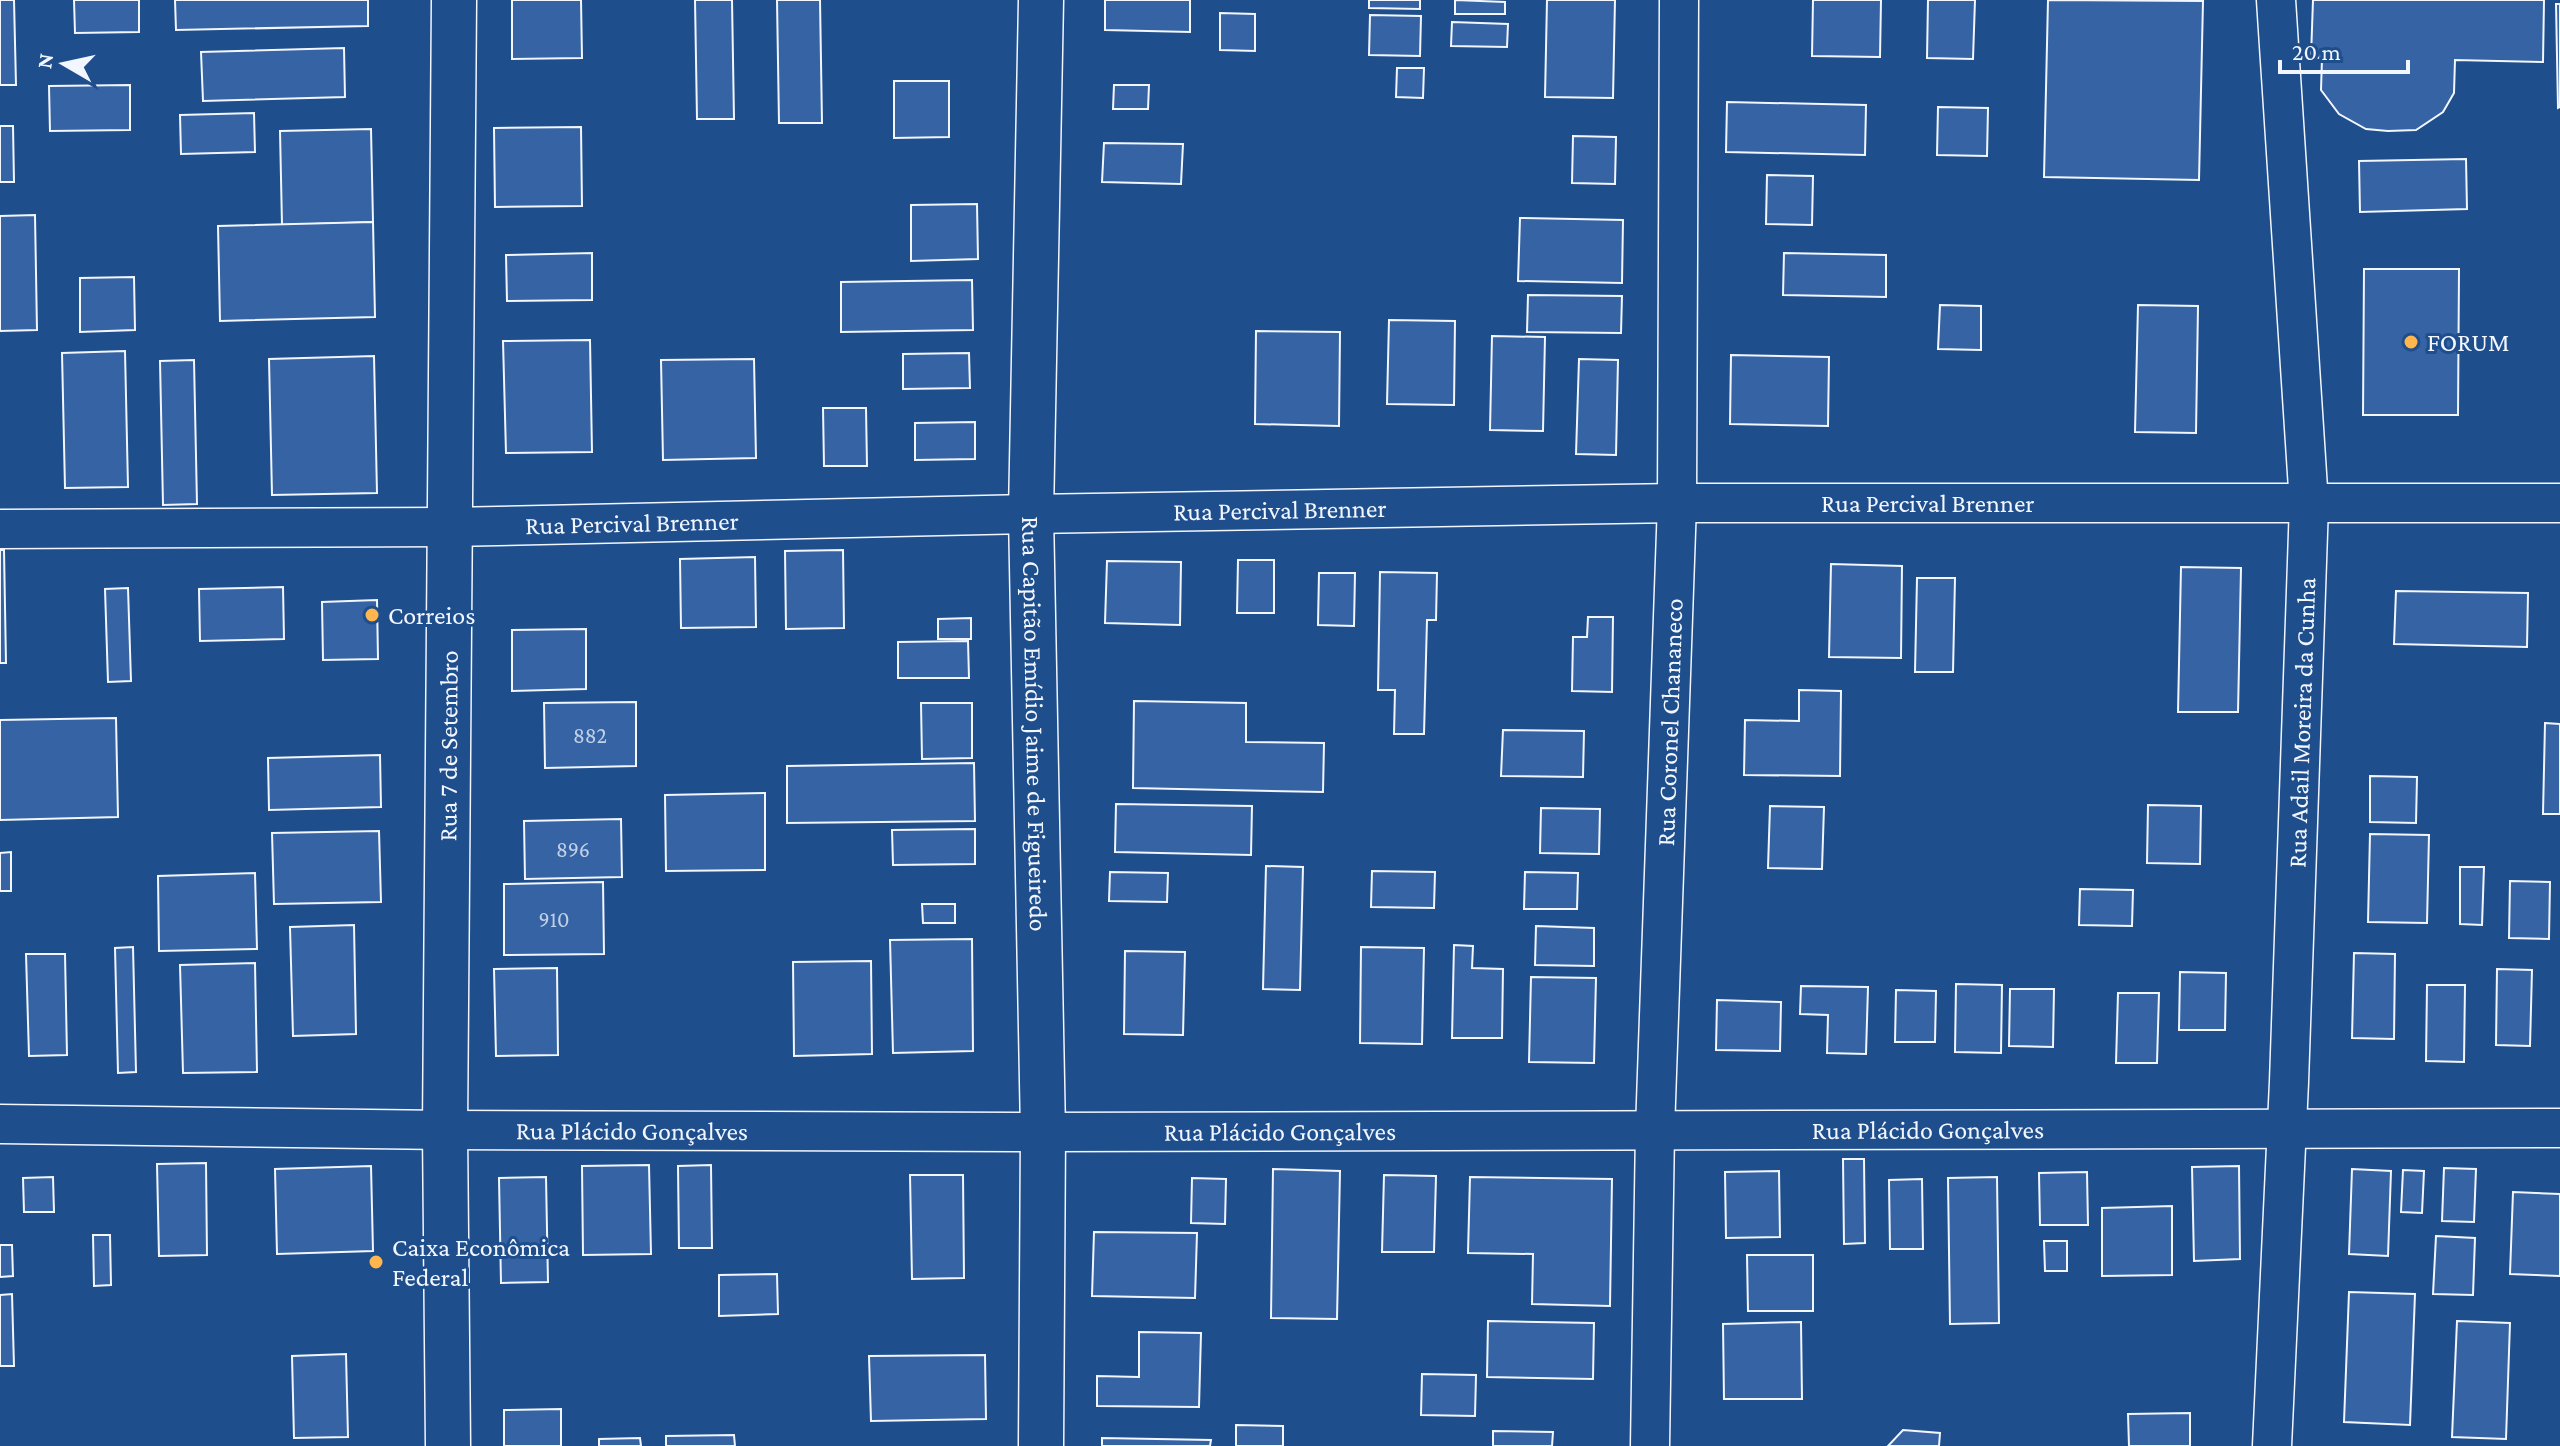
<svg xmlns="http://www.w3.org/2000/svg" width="2560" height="1446" viewBox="0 0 2560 1446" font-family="'Crimson Pro',serif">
  <rect width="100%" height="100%" fill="#1f4e8c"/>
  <!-- building -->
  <g fill="#3563a3" stroke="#f2f6ff" stroke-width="2">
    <polygon points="0,0 14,0 16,85 0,85"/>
    <polygon points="74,0 139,0 139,32 75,33"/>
    <polygon points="175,0 368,0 368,26 176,30"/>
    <polygon points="512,0 581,0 582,58 512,59"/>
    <polygon points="695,0 732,0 734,119 697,119"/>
    <polygon points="777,0 820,0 822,123 779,123"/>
    <polygon points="1105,0 1190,0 1190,32 1105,30"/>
    <polygon points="1369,0 1420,0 1420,9 1369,8"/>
    <polygon points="1455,0 1505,2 1505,14 1455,14"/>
    <polygon points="1547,0 1615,0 1613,98 1545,97"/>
    <polygon points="1813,0 1881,0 1880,57 1812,56"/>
    <polygon points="1928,0 1975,0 1973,59 1927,58"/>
    <polygon points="2048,0 2203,1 2199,180 2044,177"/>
    <polygon points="2313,0 2544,0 2543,62 2455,60 2454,93 2443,112 2416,130 2388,131 2366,129 2339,114 2321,90 2322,58 2311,57"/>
    <polygon points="2556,4 2560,4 2560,107 2558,108"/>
    <polygon points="1220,13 1255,14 1255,51 1220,50"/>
    <polygon points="1370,15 1421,16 1420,56 1369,55"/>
    <polygon points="1452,22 1508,24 1507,47 1451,46"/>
    <polygon points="344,48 345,97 203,101 201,52"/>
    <polygon points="1397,68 1424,68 1423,98 1396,97"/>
    <polygon points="894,81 949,81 949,137 894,138"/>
    <polygon points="130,85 130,130 50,131 49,86"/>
    <polygon points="1114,85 1149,85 1148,109 1113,109"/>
    <polygon points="1727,102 1866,105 1865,155 1726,152"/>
    <polygon points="1938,107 1988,108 1987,156 1937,155"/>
    <polygon points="254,113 255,152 181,154 180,115"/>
    <polygon points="0,126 13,126 14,182 0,182"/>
    <polygon points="581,127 582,206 495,207 494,128"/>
    <polygon points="371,129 373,222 282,225 280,131"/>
    <polygon points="1573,136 1616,137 1615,184 1572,183"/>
    <polygon points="1104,143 1183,144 1181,184 1102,182"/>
    <polygon points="2466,159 2467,209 2360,212 2359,161"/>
    <polygon points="1767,175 1813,176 1812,225 1766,224"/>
    <polygon points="977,204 978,259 911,261 911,205"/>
    <polygon points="35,215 37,330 0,331 0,216"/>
    <polygon points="1520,218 1623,220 1622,283 1518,281"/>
    <polygon points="373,222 375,317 220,321 218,226"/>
    <polygon points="592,253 592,300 507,301 506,255"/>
    <polygon points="1784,253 1886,255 1886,297 1783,295"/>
    <polygon points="2364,269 2459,269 2458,415 2363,415"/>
    <polygon points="134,277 135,330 80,332 80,278"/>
    <polygon points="972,280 973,330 841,332 841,282"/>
    <polygon points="1528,295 1622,296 1621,333 1527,332"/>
    <polygon points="1940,305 1981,306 1981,350 1938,349"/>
    <polygon points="2138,305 2198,306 2196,433 2135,432"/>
    <polygon points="1389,320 1455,321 1454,405 1387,404"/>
    <polygon points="1256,331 1340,332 1339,426 1255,424"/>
    <polygon points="1492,336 1545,337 1543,431 1490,430"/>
    <polygon points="590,340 592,452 506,453 503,341"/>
    <polygon points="125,351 128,487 65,488 62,353"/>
    <polygon points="969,353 970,388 903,389 903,354"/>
    <polygon points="1731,355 1829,357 1828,426 1730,424"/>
    <polygon points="374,356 377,493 272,495 269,359"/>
    <polygon points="754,359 756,458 663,460 661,360"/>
    <polygon points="1579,359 1618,360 1616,455 1576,454"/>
    <polygon points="194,360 197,504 163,505 160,361"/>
    <polygon points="823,408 866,408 867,466 824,466"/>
    <polygon points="975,422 975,459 915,460 915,423"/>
    <polygon points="0,550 4,550 6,663 0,663"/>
    <polygon points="843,550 844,628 786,629 785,551"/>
    <polygon points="755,557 756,627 681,628 680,559"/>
    <polygon points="1238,560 1274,560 1274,613 1237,613"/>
    <polygon points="1107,561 1181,562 1180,625 1105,623"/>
    <polygon points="1831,564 1902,566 1901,658 1829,657"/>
    <polygon points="2181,567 2241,568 2238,712 2178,712"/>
    <polygon points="1380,572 1437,573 1436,620 1427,620 1424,734 1394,734 1395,690 1378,690"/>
    <polygon points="1319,573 1355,573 1354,626 1318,625"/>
    <polygon points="1917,578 1955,578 1953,672 1915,672"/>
    <polygon points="283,587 284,639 200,641 199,589"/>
    <polygon points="128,588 131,681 108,682 105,589"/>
    <polygon points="2396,591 2528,593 2527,647 2394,644"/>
    <polygon points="377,600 378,659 323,660 322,602"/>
    <polygon points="1588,617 1613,617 1612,692 1572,691 1573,637 1587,637"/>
    <polygon points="971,618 971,639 938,639 938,619"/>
    <polygon points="586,629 586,689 512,691 512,630"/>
    <polygon points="968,641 969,678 898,678 898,642"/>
    <polygon points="1799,690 1841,691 1840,776 1744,775 1745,720 1799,721"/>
    <polygon points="1134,701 1246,703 1246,742 1324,743 1323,792 1133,788"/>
    <polygon points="636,702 636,766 545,768 544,703"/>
    <polygon points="921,703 972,703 972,758 922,759"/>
    <polygon points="116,718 118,817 0,820 0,720"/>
    <polygon points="2545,723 2560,724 2560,814 2543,814"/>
    <polygon points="1503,730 1584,731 1583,777 1501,776"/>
    <polygon points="380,755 381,807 269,810 268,758"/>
    <polygon points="974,763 975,821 787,823 787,766"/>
    <polygon points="2370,776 2417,777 2416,823 2370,822"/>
    <polygon points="765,793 765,870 666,871 665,795"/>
    <polygon points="1116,804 1252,806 1251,855 1115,852"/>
    <polygon points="2148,805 2201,806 2200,864 2147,863"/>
    <polygon points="1770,806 1824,807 1822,869 1768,868"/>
    <polygon points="1541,808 1600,809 1599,854 1540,853"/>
    <polygon points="621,819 622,877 525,879 524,821"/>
    <polygon points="975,829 975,864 893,865 892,830"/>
    <polygon points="379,831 381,902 274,904 272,833"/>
    <polygon points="2370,834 2429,835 2427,923 2368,922"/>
    <polygon points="11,852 11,891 0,891 0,853"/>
    <polygon points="1266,866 1303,867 1300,990 1263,989"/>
    <polygon points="2460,867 2484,867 2482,925 2460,924"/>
    <polygon points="1372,871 1435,872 1434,908 1371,907"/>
    <polygon points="1110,872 1168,873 1167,902 1109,901"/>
    <polygon points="1525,872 1578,873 1577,909 1524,909"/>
    <polygon points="255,873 257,949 159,951 158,876"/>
    <polygon points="2510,881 2550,882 2549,939 2509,938"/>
    <polygon points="603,882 604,954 504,955 504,884"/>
    <polygon points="2080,889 2133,890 2132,926 2079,925"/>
    <polygon points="922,904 955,904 955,923 923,923"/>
    <polygon points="354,925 356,1034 293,1036 290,927"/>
    <polygon points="1536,926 1594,928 1594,966 1535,965"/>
    <polygon points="972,939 973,1051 893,1053 890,940"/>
    <polygon points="1454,945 1473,946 1472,968 1503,969 1502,1038 1452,1038"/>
    <polygon points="133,947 136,1072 118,1073 115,948"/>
    <polygon points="1361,947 1424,948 1422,1044 1360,1043"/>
    <polygon points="1125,951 1185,952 1183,1035 1124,1034"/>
    <polygon points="2354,953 2395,954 2394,1039 2352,1038"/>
    <polygon points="26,954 65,954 67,1055 29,1056"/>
    <polygon points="871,961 872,1054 794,1056 793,962"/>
    <polygon points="255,963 257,1072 183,1073 180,965"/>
    <polygon points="557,968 558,1055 496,1056 494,969"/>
    <polygon points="2497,969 2532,970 2530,1046 2496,1045"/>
    <polygon points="2180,972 2226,973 2225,1030 2179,1030"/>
    <polygon points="1531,977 1596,978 1594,1063 1529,1062"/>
    <polygon points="1956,984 2002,985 2001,1053 1955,1052"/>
    <polygon points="2427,985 2465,985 2464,1062 2426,1061"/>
    <polygon points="1801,986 1868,987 1866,1054 1827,1053 1828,1015 1800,1014"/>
    <polygon points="2010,989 2054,989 2053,1047 2009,1046"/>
    <polygon points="1896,990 1936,991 1935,1042 1895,1042"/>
    <polygon points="2118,993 2159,993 2157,1063 2116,1063"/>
    <polygon points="1717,1000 1781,1002 1780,1051 1716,1050"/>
    <polygon points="1843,1159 1864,1159 1865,1243 1844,1244"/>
    <polygon points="206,1163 207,1255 159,1256 157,1164"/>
    <polygon points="649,1165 651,1254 583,1255 582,1166"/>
    <polygon points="711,1165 712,1248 679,1248 678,1166"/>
    <polygon points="371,1166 373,1251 277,1254 275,1169"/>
    <polygon points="2239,1166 2240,1259 2194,1261 2192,1167"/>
    <polygon points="2444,1168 2476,1169 2474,1222 2442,1221"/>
    <polygon points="1273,1169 1340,1171 1337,1319 1271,1318"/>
    <polygon points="2352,1169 2391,1171 2388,1256 2349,1254"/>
    <polygon points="2403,1170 2424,1171 2422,1213 2401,1212"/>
    <polygon points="1779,1171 1780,1237 1726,1238 1725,1172"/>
    <polygon points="2087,1172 2088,1225 2040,1225 2039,1173"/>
    <polygon points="910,1175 963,1175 964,1278 912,1279"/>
    <polygon points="1384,1175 1436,1176 1434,1252 1382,1252"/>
    <polygon points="53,1177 54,1212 24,1212 23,1178"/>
    <polygon points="546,1177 548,1282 501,1283 499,1178"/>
    <polygon points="1470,1177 1612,1179 1610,1306 1532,1304 1533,1254 1468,1253"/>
    <polygon points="1997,1177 1999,1323 1950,1324 1948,1178"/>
    <polygon points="1192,1178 1226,1179 1225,1224 1191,1223"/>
    <polygon points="1922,1179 1923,1249 1890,1249 1889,1180"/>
    <polygon points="2513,1192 2560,1194 2560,1276 2510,1274"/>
    <polygon points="2172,1206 2172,1275 2102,1276 2102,1208"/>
    <polygon points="1094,1232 1197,1233 1195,1298 1092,1296"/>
    <polygon points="93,1235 110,1235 111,1285 94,1286"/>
    <polygon points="2436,1236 2475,1238 2473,1295 2433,1294"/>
    <polygon points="2044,1241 2067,1241 2067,1271 2045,1271"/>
    <polygon points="0,1245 12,1245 13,1276 0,1277"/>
    <polygon points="1747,1255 1813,1255 1813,1311 1748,1311"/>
    <polygon points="777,1274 778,1314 719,1316 719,1275"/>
    <polygon points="2349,1292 2415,1294 2410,1425 2344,1422"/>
    <polygon points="12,1294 14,1366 0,1366 0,1295"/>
    <polygon points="1488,1321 1594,1323 1593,1379 1487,1377"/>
    <polygon points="2457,1321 2510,1323 2506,1439 2452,1437"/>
    <polygon points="1801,1322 1802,1399 1724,1399 1723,1324"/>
    <polygon points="1139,1332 1201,1333 1199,1407 1097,1406 1097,1376 1139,1377"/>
    <polygon points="346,1354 348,1437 294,1438 292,1356"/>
    <polygon points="985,1355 986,1419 871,1421 869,1356"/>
    <polygon points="1422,1374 1476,1375 1475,1416 1421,1415"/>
    <polygon points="561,1409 561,1446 504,1446 504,1410"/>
    <polygon points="2190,1413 2190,1446 2129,1446 2128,1414"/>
    <polygon points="1236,1425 1283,1426 1283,1446 1236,1446"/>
    <polygon points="1903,1430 1940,1433 1939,1446 1888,1446"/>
    <polygon points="1493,1431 1553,1432 1552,1446 1493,1446"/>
    <polygon points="734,1435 735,1446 666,1446 666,1436"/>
    <polygon points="640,1438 641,1446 599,1446 599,1439"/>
    <polygon points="1102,1438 1211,1440 1210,1446 1102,1446"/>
  </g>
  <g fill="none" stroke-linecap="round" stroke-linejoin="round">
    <defs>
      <g id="minor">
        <path id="s1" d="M0 529 450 527 1031 514 1677 503H2560"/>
        <path id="s2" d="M0 1124 445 1130 1043 1132 2560 1128"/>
        <path id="s3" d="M1650 1446 1655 1130 1677 503 1679 0"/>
        <path id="s4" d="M2272 1446 2289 1082 2309 504 2276 0"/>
      </g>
      <g id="secondary">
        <path id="s5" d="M1041 0 1031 514 1043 1132 1041 1446"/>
        <path id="s6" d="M448 1446 445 1130 454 0"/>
      </g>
    </defs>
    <!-- minor casing -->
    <use href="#minor" stroke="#f2f6ff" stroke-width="41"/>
    <!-- secondary casing -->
    <use href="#secondary" stroke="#f2f6ff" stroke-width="47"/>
    <!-- minor -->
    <use href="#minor" stroke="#1f4e8c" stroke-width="38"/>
    <!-- secondary -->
    <use href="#secondary" stroke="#1f4e8c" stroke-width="44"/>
  </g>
  <!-- markers -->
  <g fill="#ffb74d" stroke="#1f4e8c" stroke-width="3">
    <circle cx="2411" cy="342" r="8"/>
    <circle cx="372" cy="615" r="8"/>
    <circle cx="376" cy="1262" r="8"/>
  </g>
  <g text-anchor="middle" stroke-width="6" stroke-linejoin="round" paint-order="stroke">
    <!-- number labels -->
    <g font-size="22" fill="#c3d1e8">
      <text x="590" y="743">882</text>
      <text x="573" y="857">896</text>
      <text x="554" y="927">910</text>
    </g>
    <!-- poi labels -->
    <g font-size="26" fill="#f2f6ff" stroke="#1f4e8c" text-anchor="start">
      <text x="2427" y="351">FORUM</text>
      <text x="388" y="624">Correios</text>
      <text x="392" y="1256">Caixa Econômica<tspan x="392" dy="30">Federal</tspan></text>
    </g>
    <!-- street labels -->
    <g font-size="26" fill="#f2f6ff" stroke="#1f4e8c">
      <text dy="9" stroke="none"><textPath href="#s1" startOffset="1928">Rua Percival Brenner</textPath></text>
      <text dy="9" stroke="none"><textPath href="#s1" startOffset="1280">Rua Percival Brenner</textPath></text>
      <text dy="9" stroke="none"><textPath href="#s1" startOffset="632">Rua Percival Brenner</textPath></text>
      <text dy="9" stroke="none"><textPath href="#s5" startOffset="724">Rua Capitão Emídio Jaime de Figueiredo</textPath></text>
      <text dy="9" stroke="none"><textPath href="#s3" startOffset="724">Rua Coronel Chananeco</textPath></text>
      <text dy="9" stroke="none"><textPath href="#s4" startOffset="724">Rua Adail Moreira da Cunha</textPath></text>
      <text dy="9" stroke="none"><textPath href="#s6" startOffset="700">Rua 7 de Setembro</textPath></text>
      <text dy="9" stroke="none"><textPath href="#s2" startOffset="1928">Rua Plácido Gonçalves</textPath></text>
      <text dy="9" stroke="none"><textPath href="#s2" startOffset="632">Rua Plácido Gonçalves</textPath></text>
      <text dy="9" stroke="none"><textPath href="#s2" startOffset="1280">Rua Plácido Gonçalves</textPath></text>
    </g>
  </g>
  <!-- north arrow -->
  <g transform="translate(64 64) rotate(279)" stroke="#1f4e8c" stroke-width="6" paint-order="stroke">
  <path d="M0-6L14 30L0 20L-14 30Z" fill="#f2f6ff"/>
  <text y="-12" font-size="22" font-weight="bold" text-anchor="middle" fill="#f2f6ff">N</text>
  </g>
  <!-- scale -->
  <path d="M2280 60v12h128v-12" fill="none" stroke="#f2f6ff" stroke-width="4"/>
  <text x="2292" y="60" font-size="24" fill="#f2f6ff" stroke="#1f4e8c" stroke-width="6" paint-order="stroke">20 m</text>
</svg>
